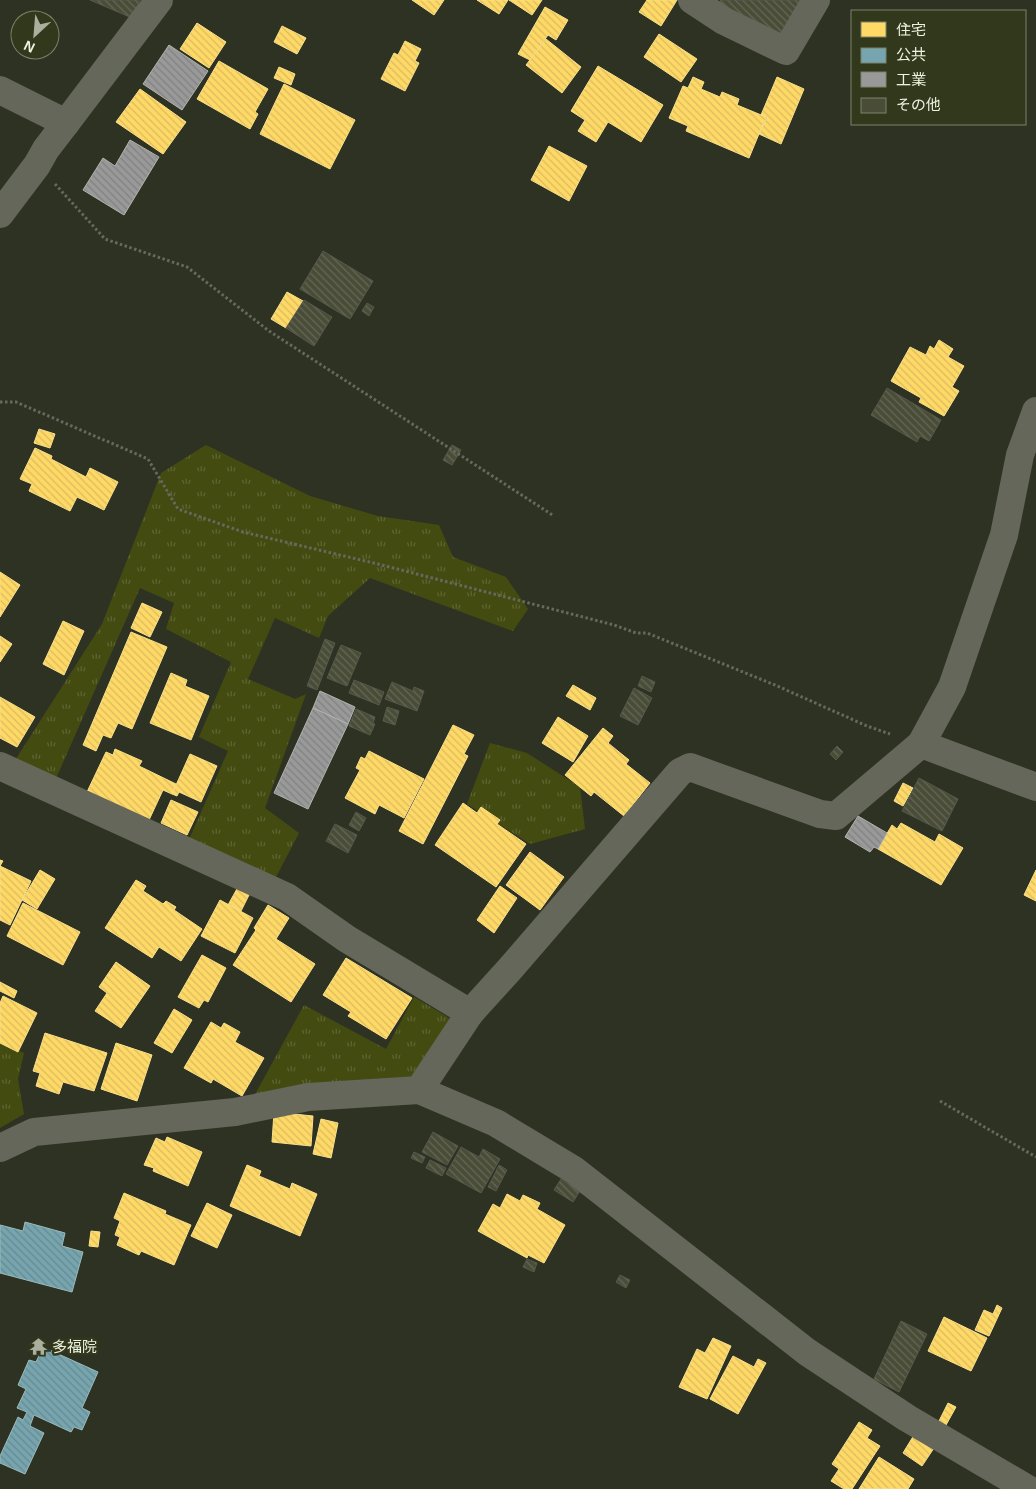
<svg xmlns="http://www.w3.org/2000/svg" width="1036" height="1489" viewBox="0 0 1036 1489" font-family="Arial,'Noto Sans JP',sans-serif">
  <defs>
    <pattern id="grass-tufts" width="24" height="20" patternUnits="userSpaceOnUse" patternTransform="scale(1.25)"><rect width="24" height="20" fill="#434b11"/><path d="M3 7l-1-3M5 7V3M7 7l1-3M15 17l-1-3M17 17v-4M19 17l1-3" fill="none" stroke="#5e6533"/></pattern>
    <pattern id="homes-back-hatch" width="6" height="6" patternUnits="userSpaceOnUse" patternTransform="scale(1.25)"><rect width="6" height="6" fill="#ffd966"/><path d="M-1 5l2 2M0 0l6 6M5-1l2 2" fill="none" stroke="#dabc5f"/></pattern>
    <pattern id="public-back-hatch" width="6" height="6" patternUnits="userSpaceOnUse" patternTransform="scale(1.25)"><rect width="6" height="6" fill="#76a5af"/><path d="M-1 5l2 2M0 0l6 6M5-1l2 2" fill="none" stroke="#68898f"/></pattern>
    <pattern id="industry-back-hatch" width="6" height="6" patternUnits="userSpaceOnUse" patternTransform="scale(1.25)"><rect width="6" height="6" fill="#999"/><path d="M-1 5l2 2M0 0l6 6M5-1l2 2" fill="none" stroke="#808180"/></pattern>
    <pattern id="building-back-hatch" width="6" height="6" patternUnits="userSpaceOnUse" patternTransform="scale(1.25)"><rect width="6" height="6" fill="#494d38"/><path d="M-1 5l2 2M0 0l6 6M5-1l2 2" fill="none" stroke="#646754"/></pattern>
  </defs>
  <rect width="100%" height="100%" fill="#2e3222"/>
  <!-- grass -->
  <g fill="url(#grass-tufts)">
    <polygon points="206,445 310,496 378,516 439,525 453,557 506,577 528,609 513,631 370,578 328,616 319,638 275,618 248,679 295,699 306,694 265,808 299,833 274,881 187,844 228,751 199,737 231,662 166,629 174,603 140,588 54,783 12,765 102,624 161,473"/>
    <polygon points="490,743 527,753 580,787 585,829 530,844 467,804"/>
    <polygon points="414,997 451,1019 407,1085 253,1098 304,1005 386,1049"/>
    <polygon points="0,1043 24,1053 18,1079 24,1114 0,1128"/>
  </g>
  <!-- homes -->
  <g fill="url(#homes-back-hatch)" stroke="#fae08b">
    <polygon points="412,0 444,0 434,15"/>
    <polygon points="477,0 508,0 499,14"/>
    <polygon points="509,0 542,0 532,15"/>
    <polygon points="647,0 677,0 661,26 639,12"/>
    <polygon points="545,7 568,20 556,40 548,35 530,60 518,54"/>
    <polygon points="197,23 226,42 209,68 180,49"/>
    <polygon points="282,26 306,38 297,54 274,42"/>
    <polygon points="659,34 697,59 681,82 644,57"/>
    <polygon points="546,39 581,67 562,93 526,65"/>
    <polygon points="405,41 421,49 415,61 419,63 405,91 381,79 394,53 398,55"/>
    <polygon points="219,61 268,89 255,112 258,114 250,129 197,99"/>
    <polygon points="598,66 663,105 641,142 608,122 596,142 578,131 585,120 571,111"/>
    <polygon points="279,67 295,74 291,85 274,78"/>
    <polygon points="693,77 704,82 701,89 720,97 722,92 739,99 737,105 766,117 749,158 686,131 688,126 669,118 683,86 688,88"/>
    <polygon points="777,77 804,89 781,144 759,134 767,117 761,115"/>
    <polygon points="284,84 355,120 330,169 260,134"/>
    <polygon points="140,89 186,122 163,154 116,122"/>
    <polygon points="549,146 587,166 569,201 531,180"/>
    <polygon points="287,292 303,301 286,328 271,319"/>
    <polygon points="939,340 953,349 948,357 964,366 952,387 959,391 944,416 919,402 921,398 891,381 910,347 926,355 930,346 934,349"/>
    <polygon points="39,429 55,434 50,448 34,443"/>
    <polygon points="35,448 52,456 51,459 86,477 90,468 118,482 104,510 77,497 70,511 29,491 32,484 20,479"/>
    <polygon points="0,572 20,585 0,617"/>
    <polygon points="142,603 162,612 150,637 131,628"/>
    <polygon points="63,621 84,631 64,675 43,664"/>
    <polygon points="131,632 167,647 132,729 118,723 111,738 103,735 96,751 83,745"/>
    <polygon points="0,636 12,644 0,662"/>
    <polygon points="171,673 187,680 185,686 209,696 191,740 150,723"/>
    <polygon points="573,685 596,698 590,710 566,696"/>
    <polygon points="0,697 35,717 17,747 0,738"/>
    <polygon points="558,717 588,736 573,762 542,743"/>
    <polygon points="453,725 474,735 464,754 468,756 423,844 399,831"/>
    <polygon points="603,728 613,736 608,743 629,760 626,764 650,783 624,816 594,792 591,796 565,775"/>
    <polygon points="115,749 142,761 139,766 176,784 172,794 163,790 149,820 87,792 106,752 113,755"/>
    <polygon points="369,751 424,779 404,818 379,805 375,814 345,798 360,770 356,768 361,757 365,759"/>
    <polygon points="190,754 217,766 201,802 179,792 177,796 172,794"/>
    <polygon points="903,783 913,788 903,806 894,801"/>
    <polygon points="171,800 198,812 187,835 161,823"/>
    <polygon points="463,803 477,813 481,807 500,820 497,824 526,844 496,887 435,845"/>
    <polygon points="901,823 935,842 939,834 963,848 941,885 878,849 892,825 897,829"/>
    <polygon points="530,852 564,877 540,910 506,885"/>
    <polygon points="0,860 3,861 0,866 31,881 10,925 0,920"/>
    <polygon points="40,870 55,879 37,909 22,900"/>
    <polygon points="1036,870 1036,901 1024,895"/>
    <polygon points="136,880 146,886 143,891 163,904 166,901 176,907 174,910 202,929 181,961 159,947 152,958 105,928"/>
    <polygon points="500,886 517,898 494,933 477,920"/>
    <polygon points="238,887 250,893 241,911 228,905"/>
    <polygon points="220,900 253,918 235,953 201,936"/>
    <polygon points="23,903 80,932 63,965 7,936"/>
    <polygon points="268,905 289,918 276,939 315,964 291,1002 233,965 256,930 254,928"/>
    <polygon points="202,955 226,968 208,1002 204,1000 199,1008 178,997"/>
    <polygon points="346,958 412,998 386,1039 348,1016 351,1012 323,995"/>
    <polygon points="116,962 150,986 121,1028 95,1011 107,993 99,987"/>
    <polygon points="0,982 17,991 14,998 0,991"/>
    <polygon points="3,996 37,1013 18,1052 0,1043 0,1003"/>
    <polygon points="174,1009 192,1020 172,1053 154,1043"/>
    <polygon points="211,1022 221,1028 224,1023 240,1032 235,1042 264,1058 242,1096 213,1079 211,1083 184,1068"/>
    <polygon points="45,1033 107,1053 94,1091 63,1082 59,1094 36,1086 40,1073 33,1071"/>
    <polygon points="116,1043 152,1055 137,1101 101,1089"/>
    <polygon points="274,1112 313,1116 311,1146 272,1142"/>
    <polygon points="321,1119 338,1123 331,1158 313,1154"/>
    <polygon points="167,1137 202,1152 188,1186 153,1171 154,1168 144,1165 156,1138 165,1142"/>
    <polygon points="247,1165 261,1171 259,1176 290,1189 292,1183 317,1194 300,1236 230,1206"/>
    <polygon points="124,1193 166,1211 165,1214 191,1225 174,1265 141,1251 139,1255 117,1245 120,1237 115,1235 120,1221 114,1218"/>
    <polygon points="507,1194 520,1201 523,1195 540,1203 537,1209 565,1225 544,1263 528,1255 527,1258 478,1231 493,1204 500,1208"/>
    <polygon points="207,1203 232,1215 217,1248 191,1236"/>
    <polygon points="91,1231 100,1232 98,1247 89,1246"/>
    <polygon points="997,1305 1002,1308 989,1336 975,1330 984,1310 993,1314"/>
    <polygon points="944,1317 987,1338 971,1371 928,1351"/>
    <polygon points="713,1338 731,1346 707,1399 679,1387 697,1349 705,1353"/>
    <polygon points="733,1356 754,1367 758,1359 766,1363 738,1414 710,1399"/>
    <polygon points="948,1403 956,1407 946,1425 939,1421"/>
    <polygon points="859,1422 872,1430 867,1438 880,1446 852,1489 844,1489 831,1481 839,1469 832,1464"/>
    <polygon points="914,1435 934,1448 922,1466 903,1453"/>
    <polygon points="879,1457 914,1479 908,1489 859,1489"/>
  </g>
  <!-- public -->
  <g fill="url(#public-back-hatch)" stroke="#9abcbe">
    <polygon points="25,1222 65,1233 62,1246 83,1252 72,1292 0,1273 0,1225 23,1231"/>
    <polygon points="43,1347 98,1372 82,1408 90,1412 82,1430 74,1427 71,1432 34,1415 30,1426 44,1433 25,1474 0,1463 0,1456 18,1417 23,1420 27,1412 17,1408 26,1389 18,1385 29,1360 36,1362"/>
  </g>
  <!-- industry -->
  <g fill="url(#industry-back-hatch)" stroke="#b2b4af">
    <polygon points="169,45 208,71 182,110 143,84"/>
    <polygon points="130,140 159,157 124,215 83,190 103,158 115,166"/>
    <polygon points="320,691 355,707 348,724 313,708"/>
    <polygon points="313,708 348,724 308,809 274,793"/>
    <polygon points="858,816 887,833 878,849 874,847 870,852 845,837"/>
  </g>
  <!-- building -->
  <g fill="url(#building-back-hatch)" stroke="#55584c">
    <polygon points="90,0 140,0 132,18"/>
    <polygon points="721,0 799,0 801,1 778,38 719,2"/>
    <polygon points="323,251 373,281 350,319 300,289"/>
    <polygon points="304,300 332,317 314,346 286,328"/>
    <polygon points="367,303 374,307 369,316 362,311"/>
    <polygon points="887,388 941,420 929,441 920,436 917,442 871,415"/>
    <polygon points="452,445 461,450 452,465 443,460"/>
    <polygon points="325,639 335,643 317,690 307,686"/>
    <polygon points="341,645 361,653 347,686 327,678"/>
    <polygon points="642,676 655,682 651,692 638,686"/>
    <polygon points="354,680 384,692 379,705 349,693"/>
    <polygon points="392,682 413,691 414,687 424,691 417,711 385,699"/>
    <polygon points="634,688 652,698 638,725 620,716"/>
    <polygon points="387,707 399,711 395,725 383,721"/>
    <polygon points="356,709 375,717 373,723 375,724 370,735 349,726"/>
    <polygon points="837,746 843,752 836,760 830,754"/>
    <polygon points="919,778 958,799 942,831 902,811"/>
    <polygon points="356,812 366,818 359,831 349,825"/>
    <polygon points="335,824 357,835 348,853 326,841"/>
    <polygon points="433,1132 458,1146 447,1165 422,1152"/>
    <polygon points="461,1147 479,1157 483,1149 500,1159 481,1193 446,1174"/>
    <polygon points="414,1152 425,1157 422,1163 411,1158"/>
    <polygon points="430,1160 446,1168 442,1176 426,1168"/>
    <polygon points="499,1165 507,1170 496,1191 488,1187"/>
    <polygon points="561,1179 580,1191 573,1202 554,1190"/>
    <polygon points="527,1259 537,1263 534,1272 523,1267"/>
    <polygon points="620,1275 630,1280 626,1288 616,1282"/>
    <polygon points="901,1321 927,1334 899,1392 874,1379"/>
  </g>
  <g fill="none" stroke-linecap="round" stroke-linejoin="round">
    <!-- path -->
    <g stroke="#67695e" stroke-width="3" stroke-dasharray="2.5 2.5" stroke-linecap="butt">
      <polyline points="55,184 105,239 187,267 269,331 554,516"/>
      <polyline points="0,402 16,402 148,459 178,509 243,532 378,564 614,625 636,633 647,633 775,685 867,726 890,734"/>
      <polyline points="940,1101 1036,1157"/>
    </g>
    <!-- minor -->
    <g stroke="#64675a" stroke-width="28">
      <polyline points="692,0 724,21 786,51 816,0"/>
      <polyline points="0,90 66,123"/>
      <polyline points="0,214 37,165 46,149 66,123 159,0"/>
      <polyline points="921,744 1036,787"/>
      <polyline points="0,766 287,897 347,939 470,1013"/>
      <polyline points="419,1090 470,1013 509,970 680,772 690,767 820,814 836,816 921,744 952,687 1004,535 1020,455 1036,411"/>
      <polyline points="0,1148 34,1132 235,1112 308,1097 419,1090 496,1123 574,1170 807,1352 907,1418 1028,1489"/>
    </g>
  </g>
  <!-- icons -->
  <defs>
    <symbol id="temple-bare" viewBox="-9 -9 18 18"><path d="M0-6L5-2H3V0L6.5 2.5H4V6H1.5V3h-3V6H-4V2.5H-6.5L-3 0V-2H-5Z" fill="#abaf9e" stroke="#32381c" stroke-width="2.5" paint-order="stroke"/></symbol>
  </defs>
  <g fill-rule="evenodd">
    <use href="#temple-bare" x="26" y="1334" width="25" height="25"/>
  </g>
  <g text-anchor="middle" stroke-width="5" stroke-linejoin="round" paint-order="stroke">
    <!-- poi labels -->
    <g font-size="15" fill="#eef2e1" stroke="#32381c" text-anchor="start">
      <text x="52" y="1352">多福院</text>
    </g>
  </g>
  <!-- legend -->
  <rect x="851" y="10" width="175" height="115" fill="#32381c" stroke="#7d826b"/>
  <rect x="861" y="22" width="25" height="15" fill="#ffd966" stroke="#7d826b"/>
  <text x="896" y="35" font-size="15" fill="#eef2e1">住宅</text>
  <rect x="861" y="48" width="25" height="15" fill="#76a5af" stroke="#7d826b"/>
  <text x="896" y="60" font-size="15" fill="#eef2e1">公共</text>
  <rect x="861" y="72" width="25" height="15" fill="#999999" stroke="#7d826b"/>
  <text x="896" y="85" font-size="15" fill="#eef2e1">工業</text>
  <rect x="861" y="98" width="25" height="15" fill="#494d38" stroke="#7d826b"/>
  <text x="896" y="110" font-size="15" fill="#eef2e1">その他</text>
  <!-- north arrow -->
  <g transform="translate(35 35) rotate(206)"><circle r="24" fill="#32381c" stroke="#7d826b"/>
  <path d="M0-4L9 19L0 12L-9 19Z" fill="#abaf9e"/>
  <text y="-8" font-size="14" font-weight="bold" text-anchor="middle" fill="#eef2e1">N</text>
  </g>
</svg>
